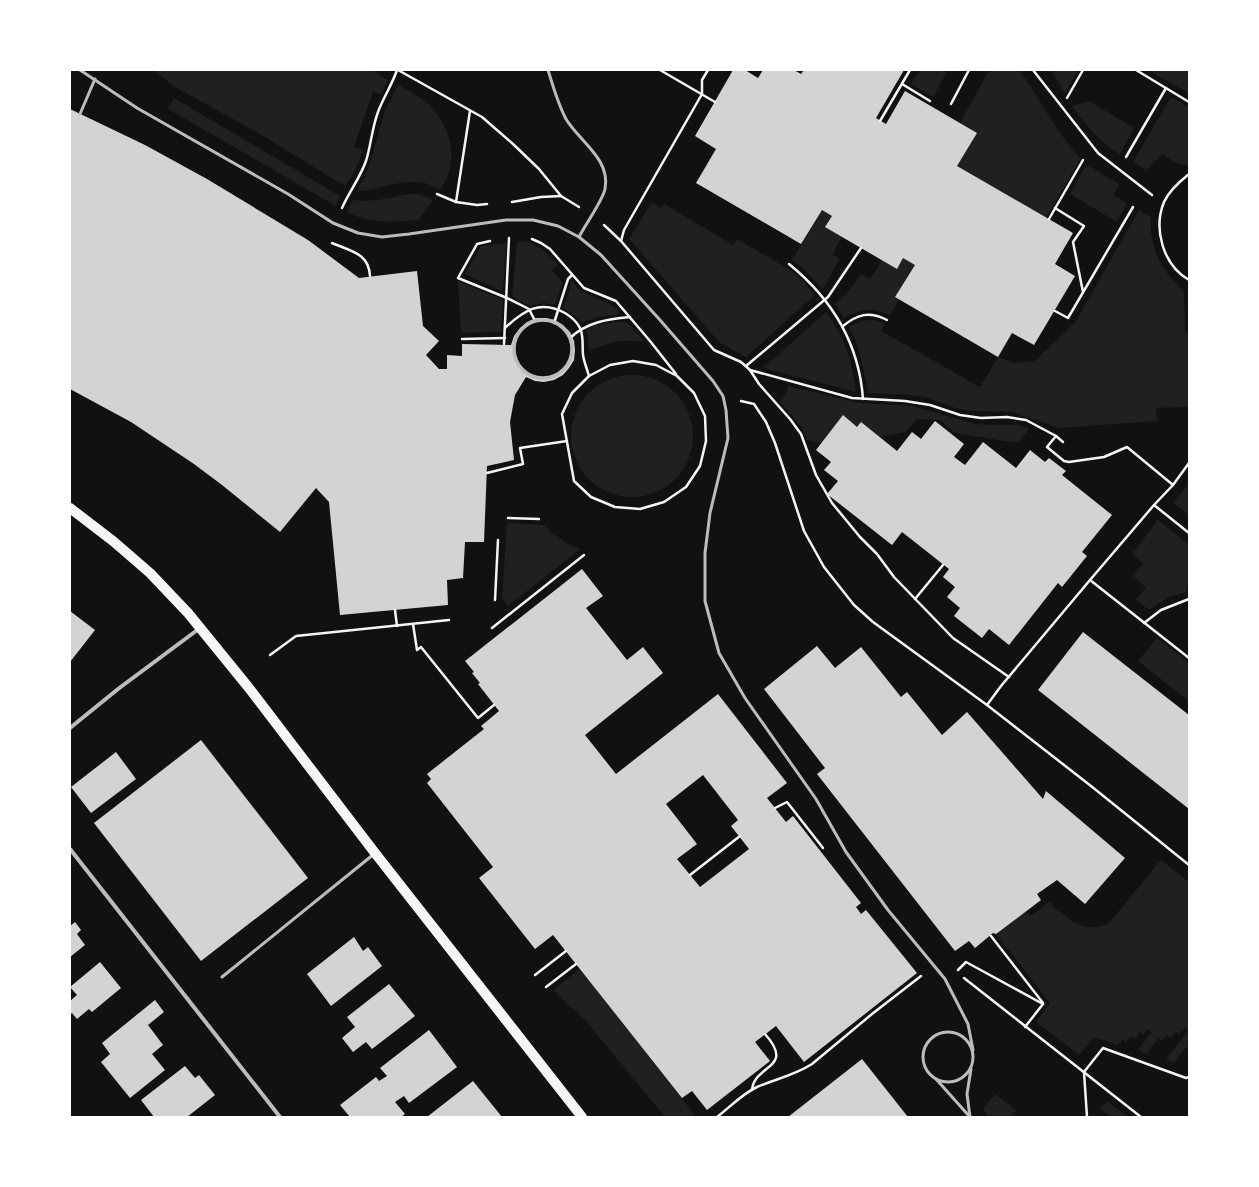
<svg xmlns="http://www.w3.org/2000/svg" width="1259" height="1187" viewBox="0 0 1259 1187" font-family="'DM Sans',sans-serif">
  <rect width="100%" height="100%" fill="#111"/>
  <!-- green -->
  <g fill="#202020">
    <polygon points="153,70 371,70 388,80 381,94 373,92 354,147 363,150 355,171 345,186 260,134 175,87"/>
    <polygon points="920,70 948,70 933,97 911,84"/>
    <path d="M989 70H1019C1041 99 1055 132 1081 158L1046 218 957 166 976 134 960 123Z"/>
    <polygon points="1051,70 1078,70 1065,93"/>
    <polygon points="1155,70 1189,71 1189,93 1153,73"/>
    <path d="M398 85C409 91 421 97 429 105 453 127 459 164 440 190 434 187 427 183 420 182 403 180 380 188 363 191L357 190 365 177 369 166 385 111Z"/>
    <polygon points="1171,97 1189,107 1189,166 1174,162 1162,154 1146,170 1133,162"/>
    <polygon points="174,98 340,196 336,206 168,109"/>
    <path d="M1089 101 1134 128 1120 154C1099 142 1086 125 1072 106Z"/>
    <polygon points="1089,166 1119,184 1113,195 1127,203 1117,222 1070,194 1084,169"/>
    <path d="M411 194H420L433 200 418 220C393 222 370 224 347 212L353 200C373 203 392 197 411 194Z"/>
    <polygon points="651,203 661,208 664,204 733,245 737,239 787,268 798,276 815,295 746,357 720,343 629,239"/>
    <polygon points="822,210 832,216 825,227 842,236 833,254 839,259 825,286 822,289 804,269 792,260"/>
    <path d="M1139 210 1151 217C1149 248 1161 271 1184 291L1185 332 1189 336V407L1156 408 1157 421 1060 428 1020 415 1013 412 970 411 955 408 926 397 911 395 868 393C864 371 860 347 849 327 861 320 873 317 885 324L881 331 980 387 998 357 1014 363 1035 361 1076 321Z"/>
    <path d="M523 241C539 244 547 253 558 265L552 270 563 283 555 305 544 303 529 306 512 296 517 243Z"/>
    <polygon points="506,243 503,292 465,274 481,246"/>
    <path d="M903 258 915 265 895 297 899 299 890 316C871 306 861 309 844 318L835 304 848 292 861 274 870 279 882 260 897 269Z"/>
    <polygon points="458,281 503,300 501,332 461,333"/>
    <path d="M572 281 580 291 614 306 620 314C607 315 594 317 582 323L575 316 563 308Z"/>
    <path d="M826 312C845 336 852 362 856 392L763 368Z"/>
    <polygon points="616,322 627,322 644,341 618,341 589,350 588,337 586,330 593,326"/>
    <circle cx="632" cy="436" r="61"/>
    <polygon points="788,386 860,403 912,406 975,424 988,425 1020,425 1029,429 1018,443 955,433 940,420 917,419 906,432 879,437 857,427 843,416 821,443 807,440 802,428 780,402 787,392"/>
    <polygon points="1189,483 1189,515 1173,503"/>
    <polygon points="1158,520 1189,545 1189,580 1186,592 1167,598 1149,610 1136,600 1146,587 1133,576 1143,563 1132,554"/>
    <polygon points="507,523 544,525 555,535 570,545 580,549 508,606 502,598"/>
    <polygon points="1157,638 1189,663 1189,701 1138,661"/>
    <path d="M1161 860 1189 882V1044L1174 1063 1166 1059 1188 1031 1185 1028 1179 1034 1176 1032 1171 1038 1167 1035 1162 1041 1158 1038 1147 1054 1138 1050 1152 1032 1148 1029 1143 1035 1140 1032 1135 1039 1131 1036 1126 1042 1123 1039 1118 1045 1094 1037 1079 1055 1036 1022 1050 1003 996 934 1026 911 1031 916 1049 902C1068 919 1083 935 1109 923Z"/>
    <polygon points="580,969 694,1114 691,1117 665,1117 586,1021 553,990"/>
    <polygon points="995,1094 1016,1110 1010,1117 989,1117 983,1109"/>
    <polygon points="1107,1101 1128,1117 1111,1117 1100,1109"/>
  </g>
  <!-- building -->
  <g fill="#d3d3d3" fill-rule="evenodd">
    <polygon points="733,70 745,70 758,78 763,70 794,70 801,74 804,70 904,70 876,118 886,124 905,91 977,133 957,166 1073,233 1055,264 1075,276 1034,345 1012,333 998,357 895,297 915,265 903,258 897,269 825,227 832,216 822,210 801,244 696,183 716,149 695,136"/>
    <path d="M70 109 145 145 207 179 308 240 359 278 417 271 423 326 439 341 426 355 439 369H447V355L462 356V344L511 345 514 336 520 328 527 322 536 318H546L555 320 563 325 570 332 574 341 575 350 574 360 569 368 563 375 554 380 544 382 535 381 526 377 515 395 510 422 514 460 487 466 484 542H465L463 578 447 580 448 605 340 615 329 502 316 488 280 532 222 485 194 464 131 422 70 389ZM543 320 552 322 559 325 565 331 570 338 572 346V354L569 362 558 374 550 378H542L534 377 527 374 520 368 514 353V344L521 330 535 321Z"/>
    <polygon points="843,415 857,427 861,422 897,451 912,432 921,439 935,421 964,444 954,457 965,465 983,442 1016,468 1030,450 1045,462 1049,458 1066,471 1062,475 1112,515 1082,552 1087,556 1062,587 1058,583 1009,645 989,629 982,638 954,616 960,608 947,597 955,587 943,577 949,569 902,532 892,545 827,494 838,481 824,470 831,462 816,450"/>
    <path d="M582 569 603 596 586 608 627 660 643 647 663 673 585 735 616 774 718 694 787 783 767 798 786 822 793 816 861 903 856 907 861 914 866 910 917 973 804 1062 776 1026 755 1042 770 1061 707 1110 692 1091 682 1098 553 935 535 949 479 878 493 867 427 783 431 779 427 774 484 729 481 726 499 711 478 684 480 683 472 673 474 672 465 661ZM703 775 738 820 731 826 749 849 700 887 677 859 697 844 666 804Z"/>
    <polygon points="70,611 95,630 70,662"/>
    <polygon points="1083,632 1189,715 1189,809 1038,690"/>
    <polygon points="817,646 835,668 861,647 901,697 907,692 942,735 967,712 1043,799 1046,791 1125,858 1085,904 1057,880 1037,894 1041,900 996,934 993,933 975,948 969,941 955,951 817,774 825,768 764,689"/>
    <polygon points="201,740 308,878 201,961 94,823"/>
    <polygon points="116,752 136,779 91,813 71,787"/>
    <polygon points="75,922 81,930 77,934 85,945 70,957 70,926"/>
    <polygon points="354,937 363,951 368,947 382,966 331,1006 307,974"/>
    <polygon points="100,962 121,988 92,1012 89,1009 77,1019 72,1013 70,1015 70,1001 77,995 70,987"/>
    <polygon points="389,984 415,1016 372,1049 366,1042 353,1052 342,1038 355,1027 347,1017"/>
    <polygon points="155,1000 164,1012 148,1025 163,1045 152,1054 165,1070 130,1098 101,1062 110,1054 102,1043"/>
    <polygon points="429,1030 457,1067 409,1103 404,1096 395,1102 405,1114 401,1117 350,1117 340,1105 376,1077 379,1081 387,1076 380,1068"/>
    <polygon points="862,1059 908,1117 788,1117"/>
    <polygon points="185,1066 195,1078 199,1075 215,1095 187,1117 154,1117 141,1100"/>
    <polygon points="473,1081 502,1117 427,1117"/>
  </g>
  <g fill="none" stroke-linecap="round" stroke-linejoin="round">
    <!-- path -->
    <g stroke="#f5f5f5" stroke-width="2.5">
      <polyline points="398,70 482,117 513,144 539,169 561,196 541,197 512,202"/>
      <polyline points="660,70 715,102"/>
      <polyline points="1033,70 1098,153 1152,195"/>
      <polyline points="1136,70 1189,102"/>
      <polyline points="902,84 930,101"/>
      <polyline points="1067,98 1083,70"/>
      <polyline points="951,104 969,70"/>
      <polyline points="470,111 456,202 477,205 487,204"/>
      <polyline points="880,121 910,70"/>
      <polyline points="1126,157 1166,88"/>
      <path d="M1189 174C1179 182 1169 191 1164 202 1153 229 1163 265 1189 280"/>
      <polyline points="437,194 456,202"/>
      <polyline points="561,196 579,207"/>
      <path d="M342 208C349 192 360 178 366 161 371 145 372 128 378 112 383 98 392 85 397 70"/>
      <polyline points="1055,208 1084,226 1073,242 1083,292"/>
      <polyline points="1049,219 1083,160"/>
      <polyline points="604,225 621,241 714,350 741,362 750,370 852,398 905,401 930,405 960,415 981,418 1007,417 1026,420 1056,436 1047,447 1064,461 1069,462 1104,457 1127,447 1173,485 1189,463"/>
      <polyline points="532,239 541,243 550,249 584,288 616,301 650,341 676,374"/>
      <polyline points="490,241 477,244 458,278 507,298 529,309 535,321"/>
      <polyline points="621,241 624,230 702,94 702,80 708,70"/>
      <path d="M332 243C350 251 369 253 370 276"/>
      <path d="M789 264C832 299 859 344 863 399"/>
      <polyline points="1055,311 1068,318 1133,207"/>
      <polyline points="554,323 568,279 572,275"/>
      <path d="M843 326C858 314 869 311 887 320"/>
      <path d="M505 328C523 311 540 299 565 313 570 316 577 322 580 328 584 337 582 345 583 355 584 362 587 369 589 376"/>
      <path d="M570 338C587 322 608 319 630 317"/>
      <polyline points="462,339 505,338"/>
      <polyline points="504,344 509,238"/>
      <polygon points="633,361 656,365 677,376 694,393 705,416 706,441 700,466 686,487 664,502 640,509 615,507 591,497 574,481 562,414 572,393 589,376 610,365"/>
      <polyline points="746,366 828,297 861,248"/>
      <polyline points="750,370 759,384 790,419 801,434 816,475 832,503 860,537 877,554 894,577 953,638 1009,677"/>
      <polyline points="741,401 754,404 766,422 775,443 804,531 824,567 854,605 873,622 987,705 1091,786 1189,865"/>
      <polyline points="1056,436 1063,442"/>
      <polyline points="487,473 523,464 520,448 567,441"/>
      <polyline points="1154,505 1173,485"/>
      <polyline points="508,518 539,519"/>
      <polyline points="1189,533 1154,505 1090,580 1189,658"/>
      <polyline points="915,599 943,565"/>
      <polyline points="495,600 498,540"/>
      <polyline points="395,610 397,626"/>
      <polyline points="1144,623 1161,610 1189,599"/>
      <polyline points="413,624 417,650 421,647 478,718 494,705"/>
      <polyline points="492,628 584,555"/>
      <polyline points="270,655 296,636 449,620"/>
      <polyline points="987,705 1001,686 1090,580"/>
      <polyline points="775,808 787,802 823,848"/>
      <polyline points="690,875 740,836"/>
      <polyline points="991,936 1043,1003"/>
      <polyline points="958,970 966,962 1043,1004"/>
      <polyline points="535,975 566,951"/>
      <polyline points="964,978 1141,1117"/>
      <polyline points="546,987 576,964"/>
      <polyline points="1025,1027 1043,1004"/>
      <path d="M752 1090C754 1064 796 1069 765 1034"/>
      <path d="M717 1117C730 1107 742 1094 757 1087 776 1079 795 1075 812 1064L872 1014 921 976"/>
      <polyline points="1087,1117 1084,1072 1103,1048 1186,1078 1189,1077"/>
    </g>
    <!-- service -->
    <g stroke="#bcbcbc" stroke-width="3">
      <polyline points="80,70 137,108 288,194 333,223 358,233 382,237 409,234 506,220 533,220 558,226 579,237 601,255 660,320 713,381 723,396 726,410 728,438 710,513 705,553 705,601 719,653 745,698 816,799 846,852 888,910 945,979 968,1024 973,1050"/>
      <path d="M548 70C553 86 558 104 566 119 579 141 611 159 605 189 603 200 585 225 579 237"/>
      <polyline points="80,114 95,79"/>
      <polyline points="222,977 374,854"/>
      <circle cx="948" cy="1057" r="25"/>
      <polyline points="936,1079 970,1117"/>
      <polyline points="970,1117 967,1094 971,1069"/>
    </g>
    <!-- pedestrian -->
    <circle stroke="#bcbcbc" stroke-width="3.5" cx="543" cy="349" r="29"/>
    <!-- minor -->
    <g stroke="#bcbcbc" stroke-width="4">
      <polyline points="70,728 118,689 200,628"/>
      <polyline points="70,849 280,1117"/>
    </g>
    <!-- primary -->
    <polyline stroke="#f5f5f5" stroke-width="10" points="70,508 113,541 150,573 188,613 249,688 375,853 582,1117"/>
  </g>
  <!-- border -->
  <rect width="1259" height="1187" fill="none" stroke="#ffffff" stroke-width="142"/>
</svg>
